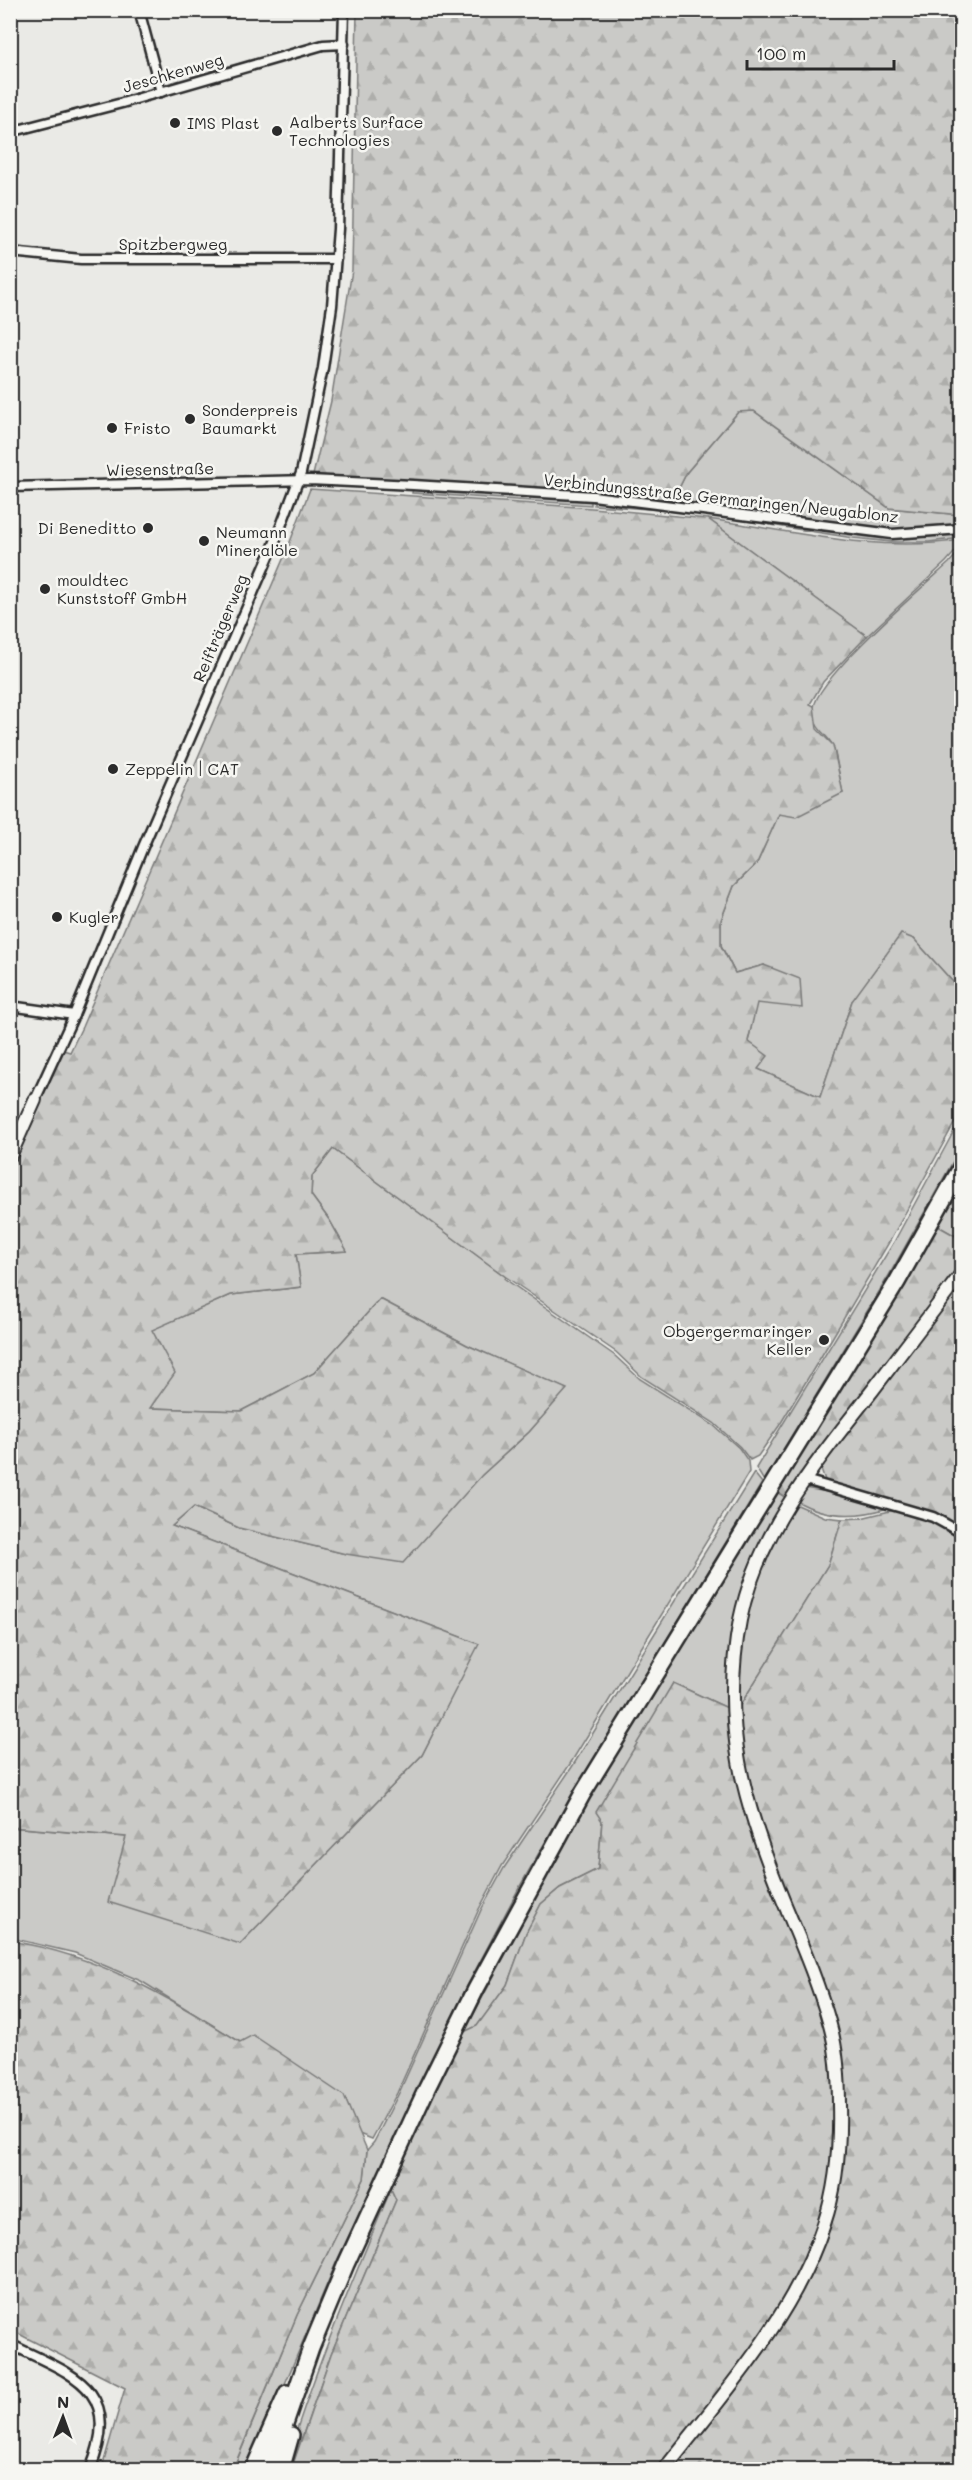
<svg xmlns="http://www.w3.org/2000/svg" width="972" height="2480" viewBox="0 0 972 2480" font-family="Mali,sans-serif">
  <defs>
    <pattern id="forest-firs" width="22" height="20" patternUnits="userSpaceOnUse" patternTransform="scale(1.5)"><rect width="22" height="20" fill="#cacac7"/><path d="M5 1l3.5 6h-7zM16 11l3.5 6h-7z" fill="#aeaeab"/></pattern>
  </defs>
  <rect width="100%" height="100%" fill="#eaeae6"/>
  <filter id="ink" filterUnits="userSpaceOnUse"><feTurbulence type="fractalNoise" baseFrequency=".0167" numOctaves="2"/><feDisplacementMap in="SourceGraphic" scale="12" xChannelSelector="R" yChannelSelector="G"/><feConvolveMatrix kernelMatrix="1 2 1 2 8 2 1 2 1" color-interpolation-filters="sRGB"/></filter>
  <g filter="url(#ink)">
    <!-- grass -->
    <g fill="#cacac7" stroke="#7a7a79" stroke-width="1.5">
      <polygon points="739,411 754,411 889,508 961,515 961,525 893,530 855,527 781,514 673,500 687,472"/>
      <polygon points="413,487 591,500 591,505 412,493"/>
      <polygon points="594,500 892,537 928,537 961,532 961,538 929,542 891,542 853,538 690,512 594,505"/>
      <path d="M708 519C793 531 876 553 961 540V545L946 562 867 636Z"/>
      <path d="M961 549V991L914 939 852 1001 820 1097 758 1069 748 1042 764 965 735 973 721 945V920L734 886 757 863 779 814 843 793C840 783 836 750 832 744 823 730 813 729 814 708 815 680 924 586 949 563Z"/>
      <polygon points="961,1118 961,1147 888,1277 764,1481 756,1468 894,1242"/>
      <polygon points="333,1149 506,1277 505,1279 614,1355 640,1379 713,1425 739,1448 748,1461 749,1472 570,1764 502,1866 479,1909 397,2093 372,2139 359,2134 344,2096 240,2042 141,1981 75,1953 11,1938 10,1827 127,1837 240,1944 422,1755 478,1644 172,1526 194,1507 239,1528 346,1554 482,1475 529,1432 566,1389 467,1345 380,1299 314,1373 241,1411 150,1408 151,1330 231,1295 301,1287 296,1254 347,1251 330,1221 311,1195 312,1176"/>
      <polygon points="961,1184 961,1239 938,1226"/>
      <polygon points="754,1473 762,1483 575,1790 520,1886 467,1986 336,2263 249,2469 233,2470 297,2315 364,2179 367,2150 374,2142 399,2093 481,1910 504,1868 572,1767"/>
      <path d="M804 1488 834 1493 888 1508C856 1518 825 1518 795 1500Z"/>
      <polygon points="777,1492 785,1497 769,1527 729,1663 727,1708 673,1683 602,1821 598,1869 560,1888 541,1904 526,1933 507,1985 477,2026 464,2032 589,1798"/>
      <path d="M793 1503 825 1517 842 1519 828 1565 736 1712C736 1669 740 1620 756 1579 766 1553 781 1528 793 1503Z"/>
      <path d="M391 2189 396 2200 331 2354 291 2469 284 2470C313 2373 352 2282 391 2189Z"/>
    </g>
    <!-- forest -->
    <g fill="url(#forest-firs)" stroke="#7a7a79" stroke-width="1.5">
      <polygon points="357,11 961,11 961,515 889,508 754,411 738,412 687,472 673,500 512,487 313,475 331,401 352,270"/>
      <polygon points="310,489 592,508 708,519 867,636 823,682 810,704 814,706 817,729 833,745 843,793 796,817 779,814 757,863 734,886 721,920 721,946 735,973 764,965 800,979 802,1008 757,1003 748,1041 768,1056 758,1069 820,1097 852,1001 901,934 914,939 961,991 961,1111 891,1239 825,1350 779,1426 758,1456 750,1460 740,1447 714,1423 642,1377 616,1352 506,1277 333,1149 312,1176 311,1195 330,1221 347,1251 296,1254 301,1287 231,1295 152,1330 175,1373 150,1408 241,1411 314,1373 380,1299 467,1345 567,1389 529,1432 482,1475 403,1563 346,1554 239,1528 194,1507 172,1526 479,1644 422,1755 240,1944 108,1902 126,1837 11,1827 11,1164 63,1050 70,1052 82,1027 287,550"/>
      <polygon points="938,1226 961,1239 961,1263 785,1497 777,1492"/>
      <polygon points="961,1281 961,2469 291,2470 331,2354 396,2200 391,2189 433,2092 464,2032 477,2026 507,1985 526,1933 541,1904 560,1888 598,1869 602,1821 596,1812 673,1683 736,1712 828,1565 842,1519 861,1518 898,1509 826,1483 820,1466"/>
      <path d="M10 1941C99 1955 166 1996 240 2042L253 2035 344 2096 367 2150 364 2179 297 2315 233 2469 102 2468 125 2388 11 2330Z"/>
    </g>
    <g fill="none" stroke-linecap="round" stroke-linejoin="round">
      <defs>
        <g id="street">
          <polyline points="139,10 161,92"/>
          <polyline points="10,132 122,103 323,45 344,44"/>
          <polyline points="10,252 81,259 336,259"/>
          <polyline points="10,487 310,480 413,485 593,496 892,534 962,529"/>
          <polyline points="10,1006 74,1015"/>
          <polyline points="35,1100 74,1015 143,847 273,547 301,473 323,368 332,306 338,229 344,10"/>
          <polyline points="805,1480 933,1517 962,1533"/>
          <path d="M10 2344C72 2375 124 2387 90 2470"/>
        </g>
        <g id="secondary">
          <polyline points="10,1156 35,1100"/>
          <path d="M664 2470C723 2394 794 2317 824 2224 837 2186 840 2144 839 2105 839 2079 837 2050 830 2025 818 1982 800 1941 783 1900 744 1805 720 1724 740 1620 758 1531 818 1460 872 1391 902 1352 932 1312 962 1273"/>
        </g>
        <g id="highway">
          <polyline points="253,2470 287,2393"/>
          <polyline points="269,2470 311,2348 346,2264 427,2088 476,1989 583,1793 897,1282 962,1166"/>
          <polyline points="281,2470 291,2435"/>
        </g>
      </defs>
      <!-- street casing -->
      <use href="#street" stroke="#2b2b2b" stroke-width="13"/>
      <!-- secondary casing -->
      <use href="#secondary" stroke="#2b2b2b" stroke-width="16"/>
      <!-- highway casing -->
      <use href="#highway" stroke="#2b2b2b" stroke-width="20"/>
      <!-- street -->
      <use href="#street" stroke="#f6f6f2" stroke-width="8"/>
      <!-- secondary -->
      <use href="#secondary" stroke="#f6f6f2" stroke-width="12"/>
      <!-- highway -->
      <use href="#highway" stroke="#f6f6f2" stroke-width="15"/>
    </g>
  </g>
  <!-- markers -->
  <g fill="#2b2b2b" stroke="#f6f6f2" stroke-width="2">
    <circle cx="175" cy="123" r="6"/>
    <circle cx="277" cy="131" r="6"/>
    <circle cx="190" cy="419" r="6"/>
    <circle cx="112" cy="428" r="6"/>
    <circle cx="148" cy="528" r="6"/>
    <circle cx="204" cy="541" r="6"/>
    <circle cx="45" cy="589" r="6"/>
    <circle cx="113" cy="769" r="6"/>
    <circle cx="57" cy="917" r="6"/>
    <circle cx="824" cy="1340" r="6"/>
  </g>
  <g text-anchor="middle" stroke-width="5" stroke-linejoin="round" paint-order="stroke">
    <!-- street labels -->
    <g font-size="16" fill="#2b2b2b" stroke="#f6f6f2">
      <text transform="translate(173 73) rotate(-16)" y="6">Jeschkenweg</text>
      <text x="173" y="250">Spitzbergweg</text>
      <text transform="translate(160 469) rotate(-1)" y="6">Wiesenstraße</text>
      <text transform="translate(721 498) rotate(6)" y="6">Verbindungsstraße Germaringen/Neugablonz</text>
      <text transform="translate(220 628) rotate(-67)" y="6">Reifträgerweg</text>
    </g>
    <!-- poi labels -->
    <g font-size="16" fill="#2b2b2b" stroke="#f6f6f2" text-anchor="start">
      <text x="289" y="128">Aalberts Surface<tspan x="289" dy="18">Technologies</tspan></text>
      <text x="187" y="129">IMS Plast</text>
      <text x="202" y="416">Sonderpreis<tspan x="202" dy="18">Baumarkt</tspan></text>
      <text x="124" y="434">Fristo</text>
      <text x="136" y="534" text-anchor="end">Di Beneditto</text>
      <text x="216" y="538">Neumann<tspan x="216" dy="18">Mineralöle</tspan></text>
      <text x="57" y="586">mouldtec<tspan x="57" dy="18">Kunststoff GmbH</tspan></text>
      <text x="125" y="775">Zeppelin | CAT</text>
      <text x="69" y="923">Kugler</text>
      <text x="812" y="1337" text-anchor="end">Obgergermaringer<tspan x="812" dy="18">Keller</tspan></text>
    </g>
  </g>
  <!-- margin -->
  <rect width="972" height="2480" fill="none" stroke="#f6f6f2" stroke-width="36"/>
  <rect x="18" y="18" width="936" height="2444" fill="none" stroke="#2b2b2b" stroke-width="2" filter="url(#ink)"/>
  <!-- north arrow -->
  <g transform="translate(63 2417) rotate(1)" stroke="#f6f6f2" stroke-width="4.5" paint-order="stroke">
  <path d="M0-4.5L10 22L0 15L-10 22Z" fill="#2b2b2b"/>
  <text y="-9" font-size="16" font-weight="bold" text-anchor="middle" fill="#2b2b2b">N</text>
  </g>
  <!-- scale -->
  <path d="M747 60v9h147v-9" fill="none" stroke="#2b2b2b" stroke-width="3"/>
  <text x="756" y="60" font-size="18" fill="#2b2b2b" stroke="#f6f6f2" stroke-width="4.5" paint-order="stroke">100 m</text>
</svg>
